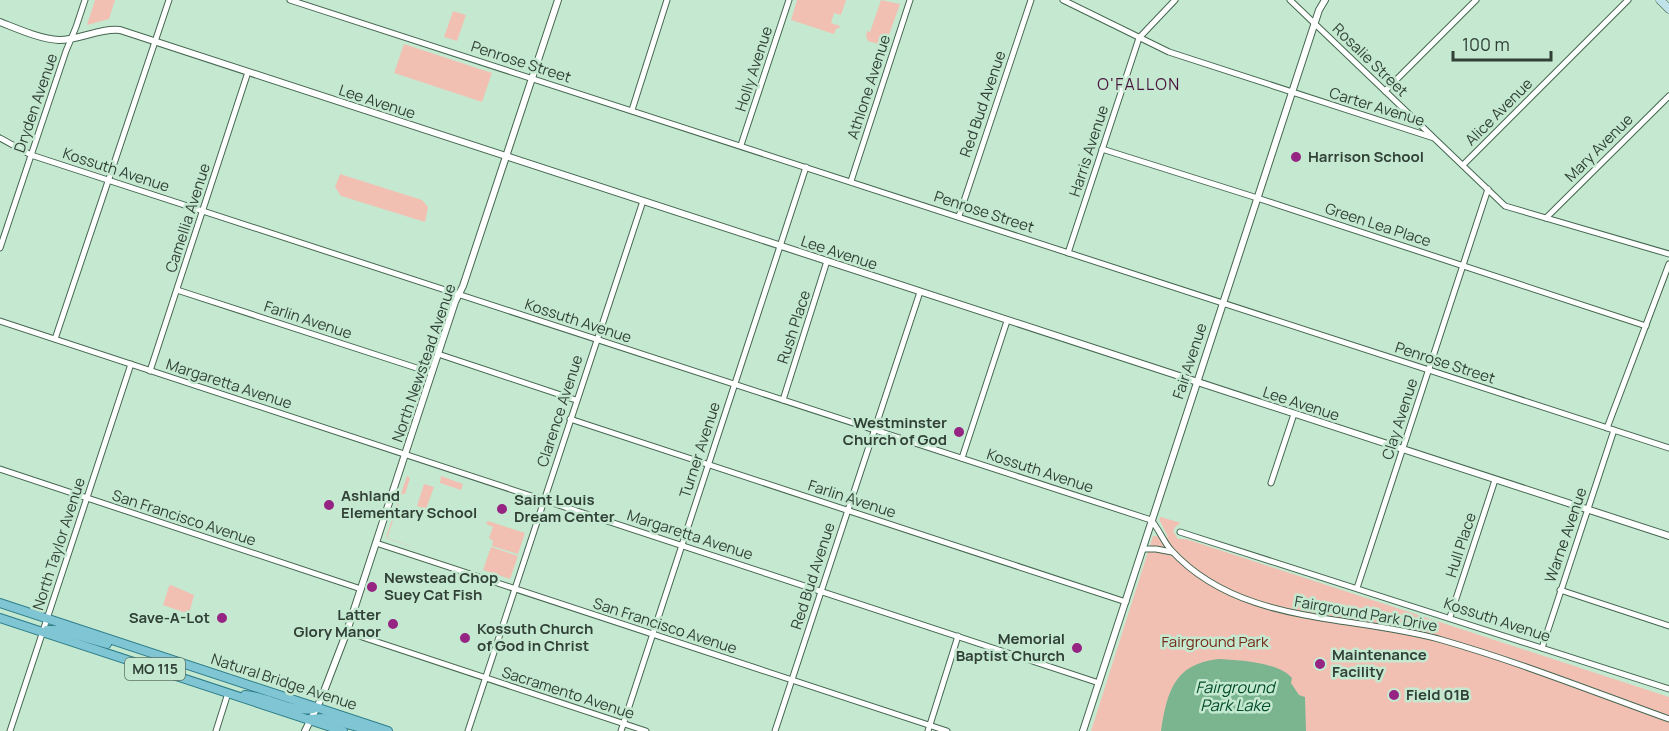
<svg xmlns="http://www.w3.org/2000/svg" width="1669" height="731" viewBox="0 0 1669 731" font-family="Manrope,sans-serif">
  <rect width="100%" height="100%" fill="#c4e9d0"/>
  <!-- green -->
  <g fill="#f2c0b3">
    <polygon points="95,0 115,0 109,19 87,25"/>
    <polygon points="797,0 846,0 841,15 834,13 831,23 840,26 839,28 836,29 834,34 791,20"/>
    <polygon points="881,0 900,4 885,46 868,41 866,36 867,31 870,32"/>
    <polygon points="453,11 466,15 457,41 444,37"/>
    <polygon points="404,44 492,73 482,102 394,73"/>
    <polygon points="340,174 422,200 428,207 425,222 341,196 335,187"/>
    <polygon points="407,476 410,478 405,494 402,494 387,538 421,550 386,537"/>
    <polygon points="441,476 463,484 461,490 440,483"/>
    <polygon points="424,484 434,487 426,509 417,506"/>
    <polygon points="1161,517 1181,523 1176,526 1173,531 1178,539 1186,539 1669,697 1669,731 1091,731 1153,536 1168,537 1159,519"/>
    <polygon points="488,521 525,533 518,554 492,546 493,541 489,538 493,527 486,524"/>
    <polygon points="491,547 518,556 510,579 483,570"/>
    <polygon points="171,585 194,595 189,614 163,605 169,586"/>
  </g>
  <!-- water -->
  <path fill="#7bb590" d="M1218 659C1238 660 1278 662 1292 678L1291 683 1299 695 1305 697 1306 731H1161C1167 692 1174 664 1218 659Z"/>
  <g fill="none" stroke-linecap="round" stroke-linejoin="round">
    <defs>
      <g id="minor">
        <polyline points="290,0 1669,448"/>
        <polyline points="1063,0 1169,52 1434,138 1505,206 1669,254"/>
        <polyline points="1290,0 1432,136"/>
        <polyline points="1385,91 1476,0"/>
        <polyline points="632,110 667,0"/>
        <path d="M0 138 31 155 1151 520C1159 529 1163 541 1171 550 1240 626 1351 614 1442 640 1519 662 1594 692 1669 719"/>
        <polyline points="741,145 789,0"/>
        <polyline points="1102,149 1251,196 1646,326"/>
        <polyline points="1463,165 1628,0"/>
        <polyline points="851,181 910,0"/>
        <polyline points="959,216 1031,0"/>
        <polyline points="1546,218 1669,96"/>
        <polyline points="0,248 66,51 76,27 85,0"/>
        <polyline points="1068,253 1139,38 1175,0"/>
        <polyline points="177,290 432,373"/>
        <polyline points="0,321 1099,683"/>
        <polyline points="55,339 169,0"/>
        <polyline points="438,354 576,400"/>
        <polyline points="150,371 248,72"/>
        <polyline points="783,400 827,261"/>
        <polyline points="570,419 1126,602"/>
        <polyline points="1607,428 1669,264"/>
        <polyline points="962,458 1007,321"/>
        <polyline points="0,469 361,589"/>
        <polyline points="1271,483 1294,414"/>
        <polyline points="1180,532 1669,689"/>
        <polyline points="376,543 947,731"/>
        <polyline points="1143,549 1156,549 1172,552"/>
        <polyline points="1357,588 1488,189"/>
        <polyline points="1560,590 1669,626"/>
        <polyline points="1450,617 1495,480"/>
        <polyline points="347,632 646,731"/>
        <polyline points="1542,648 1614,430"/>
        <polyline points="10,731 131,364"/>
        <polyline points="216,731 228,693"/>
        <polyline points="468,731 643,201"/>
        <polyline points="621,731 806,167"/>
        <polyline points="775,731 920,292"/>
        <polyline points="928,731 958,636"/>
      </g>
      <g id="tertiary">
        <path d="M0 22C18 29 40 39 59 40 80 40 99 28 120 30L1669 536"/>
        <polyline points="305,731 321,699 346,634 455,302 463,286 558,0"/>
        <polyline points="1083,731 1319,10 1325,0"/>
      </g>
      <polyline id="secondary" points="1660,0 1669,9"/>
      <g id="primary">
        <polyline points="0,603 388,731"/>
        <polyline points="0,618 343,731"/>
        <polyline points="47,630 58,630 107,644"/>
        <path d="M245 695C266 696 293 713 313 709"/>
        <polyline points="310,719 324,718 373,731"/>
      </g>
    </defs>
    <!-- minor casing -->
    <use href="#minor" stroke="#456650" stroke-width="7"/>
    <!-- tertiary casing -->
    <use href="#tertiary" stroke="#456650" stroke-width="8"/>
    <!-- secondary casing -->
    <use href="#secondary" stroke="#456650" stroke-width="9"/>
    <!-- primary casing -->
    <use href="#primary" stroke="#2e7d8a" stroke-width="10"/>
    <!-- minor -->
    <use href="#minor" stroke="#fff" stroke-width="5"/>
    <!-- tertiary -->
    <use href="#tertiary" stroke="#fff" stroke-width="6"/>
    <!-- secondary -->
    <use href="#secondary" stroke="#c0e2e9" stroke-width="8"/>
    <!-- primary -->
    <use href="#primary" stroke="#80c5d3" stroke-width="8"/>
  </g>
  <!-- markers -->
  <g fill="#952483" stroke="#c4e9d0" stroke-width="2">
    <circle cx="1296" cy="157" r="6"/>
    <circle cx="959" cy="432" r="6"/>
    <circle cx="329" cy="505" r="6"/>
    <circle cx="502" cy="509" r="6"/>
    <circle cx="372" cy="587" r="6"/>
    <circle cx="222" cy="618" r="6"/>
    <circle cx="393" cy="624" r="6"/>
    <circle cx="465" cy="638" r="6"/>
    <circle cx="1077" cy="648" r="6"/>
    <circle cx="1320" cy="664" r="6"/>
    <circle cx="1394" cy="695" r="6"/>
  </g>
  <g text-anchor="middle" stroke-width="5" stroke-linejoin="round" paint-order="stroke">
    <!-- shield labels -->
    <rect fill="#c4e9d0" stroke="#5e7365" stroke-width="1.5" x="125" y="658" width="60" height="22" rx="4.5"/>
    <g font-size="14" font-weight="bold" fill="#324137">
      <text x="155" y="674">MO 115</text>
    </g>
    <!-- street labels -->
    <g font-size="15" fill="#324137" stroke="#c4e9d0">
      <text transform="translate(1370 60) rotate(44)" y="5">Rosalie Street</text>
      <text transform="translate(521 62) rotate(18)" y="5">Penrose Street</text>
      <text transform="translate(754 69) rotate(-72)" y="5">Holly Avenue</text>
      <text transform="translate(869 87) rotate(-72)" y="5">Athlone Avenue</text>
      <text transform="translate(377 102) rotate(18)" y="5">Lee Avenue</text>
      <text transform="translate(36 103) rotate(-71)" y="5">Dryden Avenue</text>
      <text transform="translate(983 104) rotate(-71)" y="5">Red Bud Avenue</text>
      <text transform="translate(1377 107) rotate(17)" y="5">Carter Avenue</text>
      <text transform="translate(1499 112) rotate(-45)" y="5">Alice Avenue</text>
      <text transform="translate(1599 148) rotate(-45)" y="5">Mary Avenue</text>
      <text transform="translate(1089 151) rotate(-72)" y="5">Harris Avenue</text>
      <text transform="translate(116 170) rotate(18)" y="5">Kossuth Avenue</text>
      <text transform="translate(984 212) rotate(18)" y="5">Penrose Street</text>
      <text transform="translate(188 218) rotate(-72)" y="5">Camellia Avenue</text>
      <text transform="translate(1378 225) rotate(18)" y="5">Green Lea Place</text>
      <text transform="translate(839 253) rotate(18)" y="5">Lee Avenue</text>
      <text transform="translate(308 320) rotate(18)" y="5">Farlin Avenue</text>
      <text transform="translate(578 321) rotate(18)" y="5">Kossuth Avenue</text>
      <text transform="translate(794 327) rotate(-72)" y="5">Rush Place</text>
      <text transform="translate(1190 361) rotate(-72)" y="5">Fair Avenue</text>
      <text transform="translate(424 363) rotate(-71)" y="5">North Newstead Avenue</text>
      <text transform="translate(1445 363) rotate(18)" y="5">Penrose Street</text>
      <text transform="translate(229 384) rotate(18)" y="5">Margaretta Avenue</text>
      <text transform="translate(1301 404) rotate(18)" y="5">Lee Avenue</text>
      <text transform="translate(560 411) rotate(-72)" y="5">Clarence Avenue</text>
      <text transform="translate(1400 419) rotate(-72)" y="5">Clay Avenue</text>
      <text transform="translate(700 450) rotate(-72)" y="5">Turner Avenue</text>
      <text transform="translate(1040 471) rotate(18)" y="5">Kossuth Avenue</text>
      <text transform="translate(852 499) rotate(18)" y="5">Farlin Avenue</text>
      <text transform="translate(184 518) rotate(18)" y="5">San Francisco Avenue</text>
      <text transform="translate(690 535) rotate(18)" y="5">Margaretta Avenue</text>
      <text transform="translate(1566 535) rotate(-71)" y="5">Warne Avenue</text>
      <text transform="translate(59 544) rotate(-72)" y="5">North Taylor Avenue</text>
      <text transform="translate(1461 545) rotate(-72)" y="5">Hull Place</text>
      <text transform="translate(813 576) rotate(-72)" y="5">Red Bud Avenue</text>
      <text transform="translate(1366 614) rotate(10)" y="5">Fairground Park Drive</text>
      <text transform="translate(1497 620) rotate(18)" y="5">Kossuth Avenue</text>
      <text transform="translate(665 626) rotate(18)" y="5">San Francisco Avenue</text>
      <text transform="translate(284 682) rotate(18)" y="5">Natural Bridge Avenue</text>
      <text transform="translate(568 693) rotate(18)" y="5">Sacramento Avenue</text>
    </g>
    <!-- poi labels -->
    <g font-size="15" font-weight="bold" fill="#324137" stroke="#c4e9d0" text-anchor="start">
      <text x="1308" y="162">Harrison School</text>
      <text x="947" y="428" text-anchor="end">Westminster<tspan x="947" dy="17">Church of God</tspan></text>
      <text x="341" y="501">Ashland<tspan x="341" dy="17">Elementary School</tspan></text>
      <text x="514" y="505">Saint Louis<tspan x="514" dy="17">Dream Center</tspan></text>
      <text x="384" y="583">Newstead Chop<tspan x="384" dy="17">Suey Cat Fish</tspan></text>
      <text x="381" y="620" text-anchor="end">Latter<tspan x="381" dy="17">Glory Manor</tspan></text>
      <text x="210" y="623" text-anchor="end">Save-A-Lot</text>
      <text x="477" y="634">Kossuth Church<tspan x="477" dy="17">of God in Christ</tspan></text>
      <text x="1065" y="644" text-anchor="end">Memorial<tspan x="1065" dy="17">Baptist Church</tspan></text>
      <text x="1332" y="660">Maintenance<tspan x="1332" dy="17">Facility</tspan></text>
      <text x="1406" y="700">Field 01B</text>
    </g>
    <!-- park labels -->
    <g font-size="15" fill="#752916" stroke="#c4e9d0">
      <text x="1215" y="647">Fairground Park</text>
    </g>
    <!-- neighbourhood labels -->
    <g font-size="16" letter-spacing="1.5" fill="#49133f" stroke="#c4e9d0">
      <text x="1139" y="90">O'FALLON</text>
    </g>
    <!-- water labels -->
    <g font-size="16" font-style="italic" fill="#004b29" stroke="#c4e9d0">
      <text x="1235" y="693">Fairground<tspan x="1235" dy="18">Park Lake</tspan></text>
    </g>
  </g>
  <!-- scale -->
  <path d="M1453 51v9h98v-9" fill="none" stroke="#324137" stroke-width="3"/>
  <text x="1462" y="51" font-size="18" fill="#324137" stroke="#c4e9d0" stroke-width="4.5" paint-order="stroke">100 m</text>
</svg>
